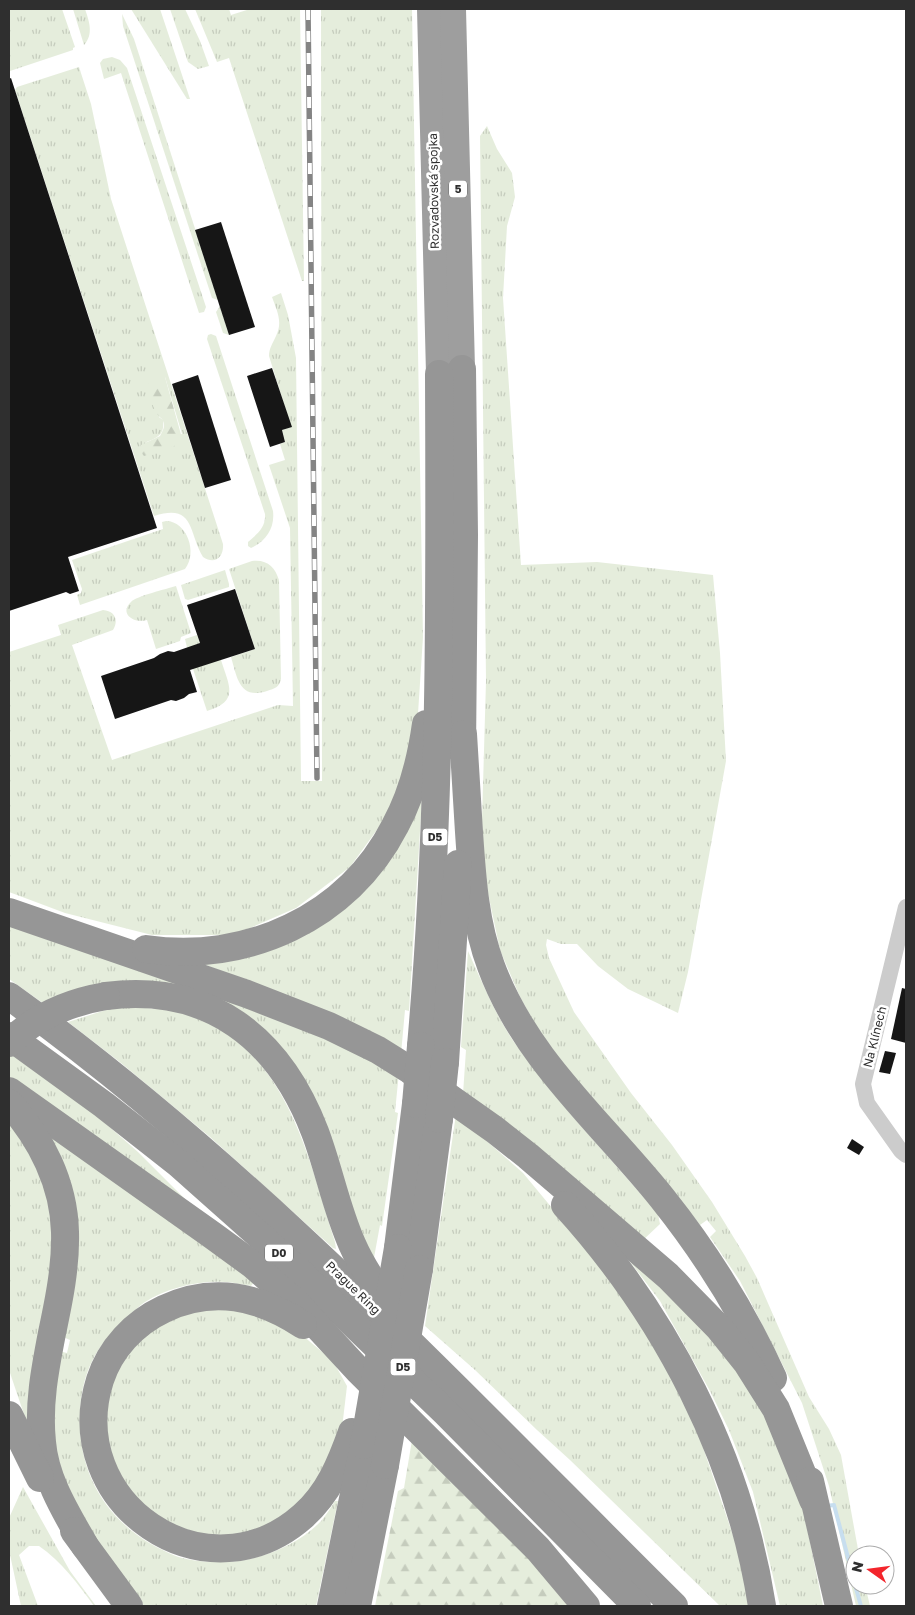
<svg xmlns="http://www.w3.org/2000/svg" width="915" height="1615" viewBox="0 0 915 1615" font-family="'Golos Text',sans-serif">
  <defs>
    <pattern id="grass-tufts" width="24" height="20" patternUnits="userSpaceOnUse" patternTransform="scale(1.25)"><rect width="24" height="20" fill="#e5eddc"/><path d="M3 7l-1-3M5 7V3M7 7l1-3M15 17l-1-3M17 17v-4M19 17l1-3" fill="none" stroke="#c5ccbd"/></pattern>
    <pattern id="forest-firs" width="22" height="20" patternUnits="userSpaceOnUse" patternTransform="scale(1.25)"><rect width="22" height="20" fill="#e5eddc"/><path d="M5 1l3.5 6h-7zM16 11l3.5 6h-7z" fill="#c5ccbd"/></pattern>
  </defs>
  <rect width="100%" height="100%" fill="#fff"/>
  <!-- grass -->
  <g fill="url(#grass-tufts)" fill-rule="evenodd">
    <polygon points="9,9 62,9 75,47 73,48 73,50 10,71"/>
    <path d="M73 9H85C89 21 94 34 84 45Z"/>
    <polygon points="131,9 160,9 190,99 187,99"/>
    <polygon points="170,9 185,9 200,41 209,66 198,69 188,62"/>
    <polygon points="195,9 229,9 231,15 250,9 300,9 304,281 302,281 229,58 217,62"/>
    <path d="M321 9H412L423 637 417 729 392 809 350 867 296 908 234 935H152L65 913 9 892V652L61 635 58 625 103 610C115 611 119 620 113 630L72 645 112 760 278 705 293 706 290 528 269 465 285 460 280 444 285 442 282 430 291 427 269 356C269 348 273 343 276 336 283 322 277 311 272 297L281 293 288 315 296 358 301 781H322Z"/>
    <polygon points="122,14 134,39 218,300 212,298 123,26"/>
    <polygon points="112,57 120,60 127,68 206,307 204,312 199,313 121,73 104,79 100,63 103,59"/>
    <path d="M79 67 91 104 111 199 223 544C224 557 215 565 203 557 188 532 195 503 154 516L15 90 17 87ZM165 377 182 434 144 443C156 438 165 436 163 420L159 417Z"/>
    <polygon points="487,126 497,149 512,173 515,197 507,226 503,298 521,565 597,562 713,575 720,653 726,761 688,972 678,1013 628,989 598,966 577,944 561,944 547,939 546,945 549,958 574,1012 631,1093 672,1145 712,1202 745,1256 757,1278 809,1397 829,1429 841,1455 859,1555 855,1555 855,1585 865,1585 870,1606 856,1606 829,1486 802,1403 740,1281 710,1237 716,1231 707,1220 700,1225 674,1192 563,1064 535,1024 520,997 500,950 488,893 483,856 482,820 486,681 480,136"/>
    <polygon points="220,306 229,335 223,333 216,312"/>
    <path d="M211 334 216 336 273 511C275 528 266 541 251 548L248 546V542C257 534 266 528 265 514L207 339 208 335Z"/>
    <path d="M166 521C187 521 198 553 185 569L80 605 77 595 81 593 82 589 72 560 163 529 162 522Z"/>
    <path d="M252 561C267 559 275 567 279 580L281 679C279 688 275 688 267 691 239 700 237 677 231 657L255 649 229 569Z"/>
    <polygon points="225,570 229,584 229,587 188,600 185,599 181,585"/>
    <path d="M176 586 191 633 181 637 180 641 156 649 147 620C133 624 119 613 131 602 136 596 167 589 176 586Z"/>
    <polygon points="197,635 202,649 189,656 185,639"/>
    <path d="M221 660C229 686 240 701 207 711L191 663Z"/>
    <polygon points="422,798 409,1011 405,1010 401,1054 329,1013 203,964 281,946"/>
    <polygon points="9,921 253,1001 399,1072 395,1112 398,1113 382,1226 380,1225 373,1263 297,1078 185,994 47,1006 9,979"/>
    <path d="M468 951C482 982 495 1014 514 1042 557 1103 610 1157 658 1214L660 1224 641 1242 463 1094 466 1050 461 1047Z"/>
    <path d="M130 1007C142 1008 155 1008 168 1010 283 1032 305 1147 335 1242L336 1249 333 1248 210 1137 121 1063 68 1022 109 1009Z"/>
    <polygon points="9,1050 96,1115 138,1152 189,1203 9,1083"/>
    <polygon points="9,1114 27,1137 57,1221 29,1429 9,1370"/>
    <polygon points="456,1114 523,1173 616,1285 651,1339 694,1421 735,1541 751,1606 720,1606 570,1460 537,1430 475,1370 425,1326"/>
    <path d="M48 1131 255 1281 251 1286C242 1285 233 1282 225 1282 199 1280 167 1288 145 1302 139 1306 133 1312 128 1317 96 1344 81 1374 80 1415 78 1470 103 1516 151 1544 161 1549 171 1555 182 1558 197 1562 212 1562 227 1562 260 1561 300 1544 322 1520 327 1514 331 1507 335 1501H338L316 1606H139L74 1513 51 1442 59 1351 67 1353 70 1340 61 1336Z"/>
    <polygon points="628,1259 683,1306 743,1370 799,1488 823,1606 780,1606 753,1492 729,1430 710,1391 660,1301"/>
    <polygon points="226,1302 296,1330 333,1361 347,1386 342,1428 317,1488 274,1523 247,1535 197,1537 145,1515 104,1455 106,1379 145,1326"/>
    <path d="M23 1487 70 1571 96 1606H94C79 1585 61 1561 39 1546H29L19 1555 38 1606H21L9 1550V1518Z"/>
  </g>
  <!-- forest -->
  <g fill="url(#forest-firs)">
    <path d="M154 373H158L165 377 182 438 177 445 144 456 140 451 141 445 160 436C162 432 166 426 163 421 162 418 159 417 158 415 151 405 143 381 154 373Z"/>
    <polygon points="412,1440 459,1490 580,1606 375,1606 398,1491 404,1488"/>
  </g>
  <g fill="none" stroke-linecap="round" stroke-linejoin="round">
    <!-- stream -->
    <g stroke="#c7deef" stroke-width="4">
      <polyline points="826,1506 834,1505 855,1584"/>
      <polyline points="855,1585 861,1606"/>
    </g>
  </g>
  <!-- building -->
  <g fill="#161616">
    <polygon points="11,78 157,528 68,557 79,591 70,594 66,592 9,611 9,79"/>
    <polygon points="221,222 255,327 229,335 195,230"/>
    <polygon points="272,368 292,427 282,430 285,442 270,447 247,376"/>
    <polygon points="198,375 231,480 205,488 172,384"/>
    <polygon points="235,589 255,649 190,670 197,692 189,694 184,698 176,701 171,700 115,719 101,676 154,658 160,654 168,651 174,652 200,643 187,605"/>
    <polygon points="902,988 906,989 906,1043 891,1039"/>
    <polygon points="885,1051 896,1053 890,1074 879,1072"/>
    <polygon points="852,1139 864,1147 859,1155 847,1148"/>
  </g>
  <g fill="none" stroke-linecap="round" stroke-linejoin="round">
    <!-- minor -->
    <polyline stroke="#ccc" stroke-width="16" points="906,907 863,1084 867,1103 901,1151 906,1155"/>
    <!-- trunk -->
    <g stroke="#9e9e9e" stroke-width="26">
      <polyline points="430,9 439,374"/>
      <polyline points="453,9 462,369"/>
    </g>
    <!-- motorway -->
    <g stroke="#969696" stroke-width="28">
      <polyline points="462,369 464,535 462,751"/>
      <path d="M463 734C465 767 467 800 469 832 472 877 475 924 491 966 525 1059 602 1123 662 1198 706 1253 744 1314 773 1378"/>
      <polyline points="9,912 247,994 329,1026 378,1050 410,1070 495,1130 528,1156 668,1276 719,1328 747,1363 776,1409 813,1500"/>
      <path d="M146 949C246 964 348 918 395 826 412 795 421 760 426 724"/>
      <path d="M9 996C254 1172 460 1394 674 1606"/>
      <path d="M106 996C210 983 279 1038 315 1132 329 1169 336 1208 352 1244 362 1267 376 1287 391 1308"/>
      <polyline points="9,1036 104,1105 179,1164 287,1260 445,1412 637,1606"/>
      <path d="M421 1046C441 822 440 598 439 374"/>
      <polyline points="445,1062 458,864"/>
      <polyline points="9,1091 212,1235 253,1265 296,1303 358,1370 538,1549 586,1606"/>
      <path d="M9 1103C41 1138 64 1184 65 1232 66 1266 59 1300 52 1333 45 1369 38 1405 42 1442 45 1480 67 1514 85 1546"/>
      <path d="M565 1205C666 1316 739 1457 762 1606"/>
      <polyline points="398,1248 416,1104"/>
      <polyline points="419,1269 439,1119"/>
      <path d="M303 1325C259 1296 213 1286 164 1309 134 1323 110 1349 100 1380 61 1503 206 1602 303 1516 329 1493 341 1463 352 1432"/>
      <polyline points="9,1415 40,1478"/>
      <polyline points="810,1481 839,1606"/>
      <polyline points="74,1531 129,1606"/>
      <polyline points="331,1606 364,1445"/>
      <polyline points="357,1606 385,1465"/>
    </g>
    <defs>
      <polyline id="rail" points="308,9 317,778"/>
    </defs>
    <!-- rail casing -->
    <use href="#rail" stroke="#848484" stroke-width="5.5"/>
    <!-- rail -->
    <use href="#rail" stroke="#fff" stroke-width="4" stroke-dasharray="11" stroke-linecap="butt"/>
    <!-- motorway-bridge -->
    <g stroke="#969696" stroke-width="28">
      <path d="M9 1043C35 1017 70 1002 106 996"/>
      <polyline points="416,1104 421,1046"/>
      <polyline points="439,1119 445,1062"/>
      <polyline points="364,1445 398,1248"/>
      <polyline points="385,1465 419,1269"/>
    </g>
  </g>
  <g text-anchor="middle" stroke-width="5" stroke-linejoin="round" paint-order="stroke">
    <!-- shield labels -->
    <g fill="#fff" stroke="#6d6d6d" stroke-width="1">
      <rect x="449" y="180.5" width="18" height="17" rx="4"/>
      <rect x="422.5" y="828.5" width="25" height="17" rx="4"/>
      <rect x="265" y="1244.5" width="28" height="17" rx="4"/>
      <rect x="390.5" y="1358.5" width="25" height="17" rx="4"/>
    </g>
    <g font-size="11" font-weight="bold" fill="#2f2f2f">
      <text x="458" y="193">5</text>
      <text x="435" y="841">D5</text>
      <text x="279" y="1257">D0</text>
      <text x="403" y="1371">D5</text>
    </g>
    <!-- street labels -->
    <g font-size="12" fill="#2f2f2f" stroke="#fff">
      <text transform="translate(434 191) rotate(-91)" y="4">Rozvadovská spojka</text>
      <text transform="translate(875 1037) rotate(-76)" y="4">Na Klínech</text>
      <text transform="translate(353 1288) rotate(44)" y="4">Prague Ring</text>
    </g>
  </g>
  <!-- border -->
  <rect width="915" height="1615" fill="none" stroke="#2f2f2f" stroke-width="20"/>
  <!-- north arrow -->
  <g transform="translate(870 1570) rotate(284)"><circle r="24" fill="#ffffff" stroke="#acacac"/>
  <path d="M0-4L9 19L0 12L-9 19Z" fill="#f3252c"/>
  <text y="-8" font-size="14" font-weight="bold" text-anchor="middle" fill="#2f2f2f">N</text>
  </g>
</svg>
